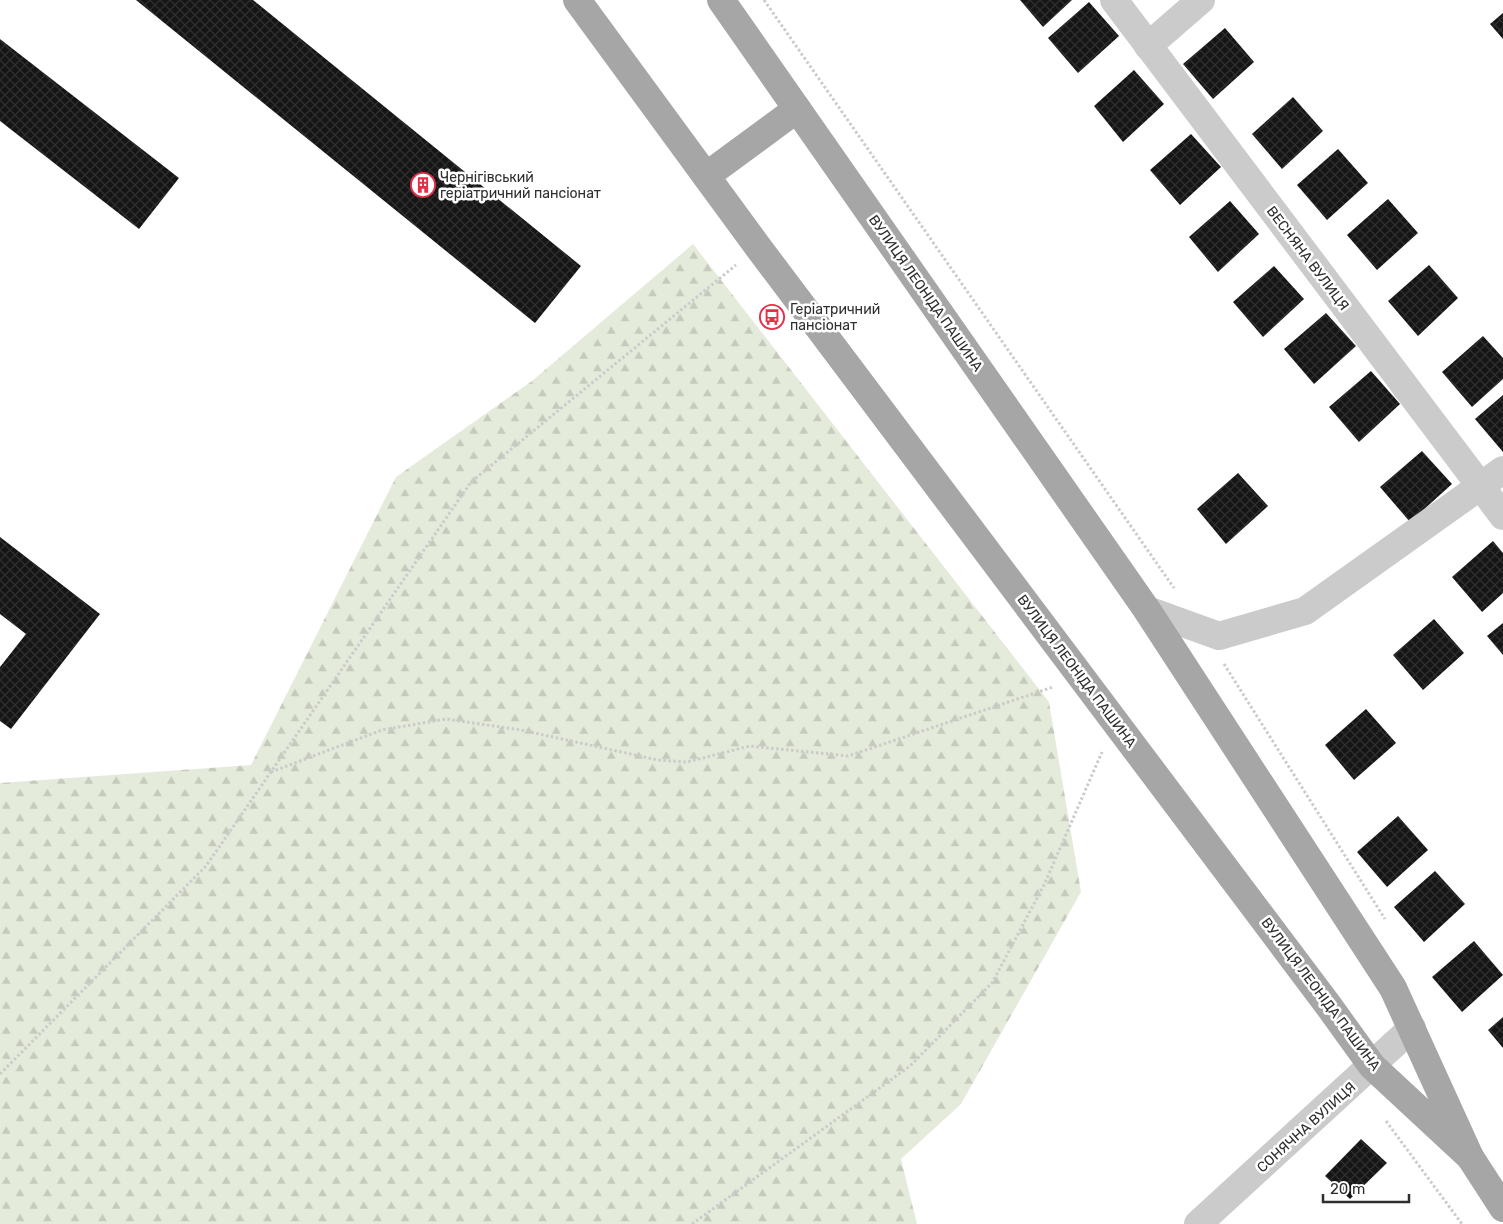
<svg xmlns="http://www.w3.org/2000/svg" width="1503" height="1224" viewBox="0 0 1503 1224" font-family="Rubik,sans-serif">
  <defs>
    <pattern id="forest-firs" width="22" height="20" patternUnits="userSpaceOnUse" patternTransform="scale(1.25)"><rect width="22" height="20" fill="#e5ebdb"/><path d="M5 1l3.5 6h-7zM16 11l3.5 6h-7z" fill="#c5cabc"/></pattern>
    <pattern id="building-cross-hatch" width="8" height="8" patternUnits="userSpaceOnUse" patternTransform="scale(1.25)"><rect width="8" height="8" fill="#151515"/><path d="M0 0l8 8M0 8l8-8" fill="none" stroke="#2f2f2f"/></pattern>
  </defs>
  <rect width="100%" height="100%" fill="#fff"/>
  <!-- forest -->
  <polygon fill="url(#forest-firs)" points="693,244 1049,702 1081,892 961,1104 901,1159 917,1224 0,1224 0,783 251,765 396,477 532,381"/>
  <!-- building -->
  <g fill="url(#building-cross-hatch)">
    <polygon points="136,0 253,0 581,266 535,323"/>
    <polygon points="1020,0 1072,0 1043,27"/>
    <polygon points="1089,2 1119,36 1078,73 1048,38"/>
    <polygon points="1503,13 1503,39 1490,24"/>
    <polygon points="1225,28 1254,62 1213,99 1183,64"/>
    <polygon points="0,39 179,178 139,229 0,121"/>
    <polygon points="1134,70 1164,104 1123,142 1094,106"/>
    <polygon points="1293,97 1323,131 1282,169 1252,134"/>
    <polygon points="1191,134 1221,167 1180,205 1150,170"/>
    <polygon points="1338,149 1368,183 1327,220 1297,185"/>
    <polygon points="1388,199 1418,233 1377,270 1347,235"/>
    <polygon points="1230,201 1259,234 1218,272 1189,237"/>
    <polygon points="1429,265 1458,298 1418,336 1388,301"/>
    <polygon points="1274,266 1304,299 1263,337 1233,302"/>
    <polygon points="1326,313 1356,346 1314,384 1284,349"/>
    <polygon points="1483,336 1503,358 1503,379 1472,407 1442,372"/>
    <polygon points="1371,371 1400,404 1359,442 1329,407"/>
    <polygon points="1503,395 1503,452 1475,419"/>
    <polygon points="1422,451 1452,484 1410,522 1380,487"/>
    <polygon points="1238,473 1268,506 1226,544 1197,509"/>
    <polygon points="0,537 100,614 11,729 0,721 0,667 26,634 0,614"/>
    <polygon points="1493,541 1503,553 1503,593 1482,612 1452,577"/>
    <polygon points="1434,619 1464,653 1423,690 1393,655"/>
    <polygon points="1503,623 1503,655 1487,636"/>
    <polygon points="1366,709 1396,743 1354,780 1325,745"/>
    <polygon points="1398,816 1428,850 1387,887 1357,852"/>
    <polygon points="1435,871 1465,904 1424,942 1394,907"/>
    <polygon points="1474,941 1503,975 1462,1012 1432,977"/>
    <polygon points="1503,1017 1503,1048 1488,1030"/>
    <polygon points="1361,1139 1387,1163 1350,1199 1325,1176"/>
  </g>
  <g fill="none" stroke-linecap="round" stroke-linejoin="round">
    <!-- path -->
    <g stroke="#cbcbcb" stroke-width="3" stroke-dasharray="2.5 2.5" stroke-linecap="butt">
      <polyline points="764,0 1174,588"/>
      <polyline points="1224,664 1385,919"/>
      <polyline points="271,772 382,730 446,719 521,730 658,760 687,762 750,746 848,756 1053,687"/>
      <polyline points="0,1074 206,866 471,482 736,265"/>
      <polyline points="1386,1121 1462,1224"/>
      <polyline points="692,1224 910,1066 992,983 1044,885 1102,752"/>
    </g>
    <!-- minor -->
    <g stroke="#cbcbcb" stroke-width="28">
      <polyline points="1114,0 1503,516"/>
      <polyline points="1148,46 1201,0"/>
      <polyline points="1147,610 1219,636 1305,611 1503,470"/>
      <polyline points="1198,1224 1412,1028"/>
    </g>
    <!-- major -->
    <g stroke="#a6a6a6" stroke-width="28">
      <polyline points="577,0 758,247 1328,1005 1372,1066 1470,1157"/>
      <polyline points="721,0 1147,610 1393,988 1470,1157 1503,1208"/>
      <polyline points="706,176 797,109"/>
    </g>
  </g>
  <!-- icons -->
  <defs>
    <symbol id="building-ring" viewBox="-11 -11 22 22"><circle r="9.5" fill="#fff" stroke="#e62e48" stroke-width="1.5"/><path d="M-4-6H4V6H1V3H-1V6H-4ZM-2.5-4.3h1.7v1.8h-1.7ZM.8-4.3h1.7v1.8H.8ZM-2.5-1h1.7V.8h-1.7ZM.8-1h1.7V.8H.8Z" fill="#e62e48"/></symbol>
    <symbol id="bus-ring" viewBox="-11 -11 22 22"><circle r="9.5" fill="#fff" stroke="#e62e48" stroke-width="1.5"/><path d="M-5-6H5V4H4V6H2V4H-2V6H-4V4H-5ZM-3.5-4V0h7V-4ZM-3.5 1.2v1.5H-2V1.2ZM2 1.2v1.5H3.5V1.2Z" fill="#e62e48"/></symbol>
  </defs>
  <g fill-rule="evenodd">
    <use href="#building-ring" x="409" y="171" width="28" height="28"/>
    <use href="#bus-ring" x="758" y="303" width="28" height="28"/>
  </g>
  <g text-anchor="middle" stroke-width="5" stroke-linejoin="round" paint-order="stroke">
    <!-- poi labels -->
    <g font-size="14" fill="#2e2e2e" stroke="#fff" text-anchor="start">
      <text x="440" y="182">Чернігівський<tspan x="440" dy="16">геріатричний пансіонат</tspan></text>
      <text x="790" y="314">Геріатричний<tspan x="790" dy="16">пансіонат</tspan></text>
    </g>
    <!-- street labels -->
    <g font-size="14" fill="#2e2e2e" stroke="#fff">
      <text transform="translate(1308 258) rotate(53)" y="5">ВЕСНЯНА ВУЛИЦЯ</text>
      <text transform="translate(926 293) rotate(55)" y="5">ВУЛИЦЯ ЛЕОНІДА ПАШИНА</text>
      <text transform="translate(1077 671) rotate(53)" y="5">ВУЛИЦЯ ЛЕОНІДА ПАШИНА</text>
      <text transform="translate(1321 994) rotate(53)" y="5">ВУЛИЦЯ ЛЕОНІДА ПАШИНА</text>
      <text transform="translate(1306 1127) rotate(-42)" y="5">СОНЯЧНА ВУЛИЦЯ</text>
    </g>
  </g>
  <!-- scale -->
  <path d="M1323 1194v8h86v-8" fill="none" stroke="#2e2e2e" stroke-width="2.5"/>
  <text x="1330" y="1194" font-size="15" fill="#2e2e2e" stroke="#ffffff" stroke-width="4" paint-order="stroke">20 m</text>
</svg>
